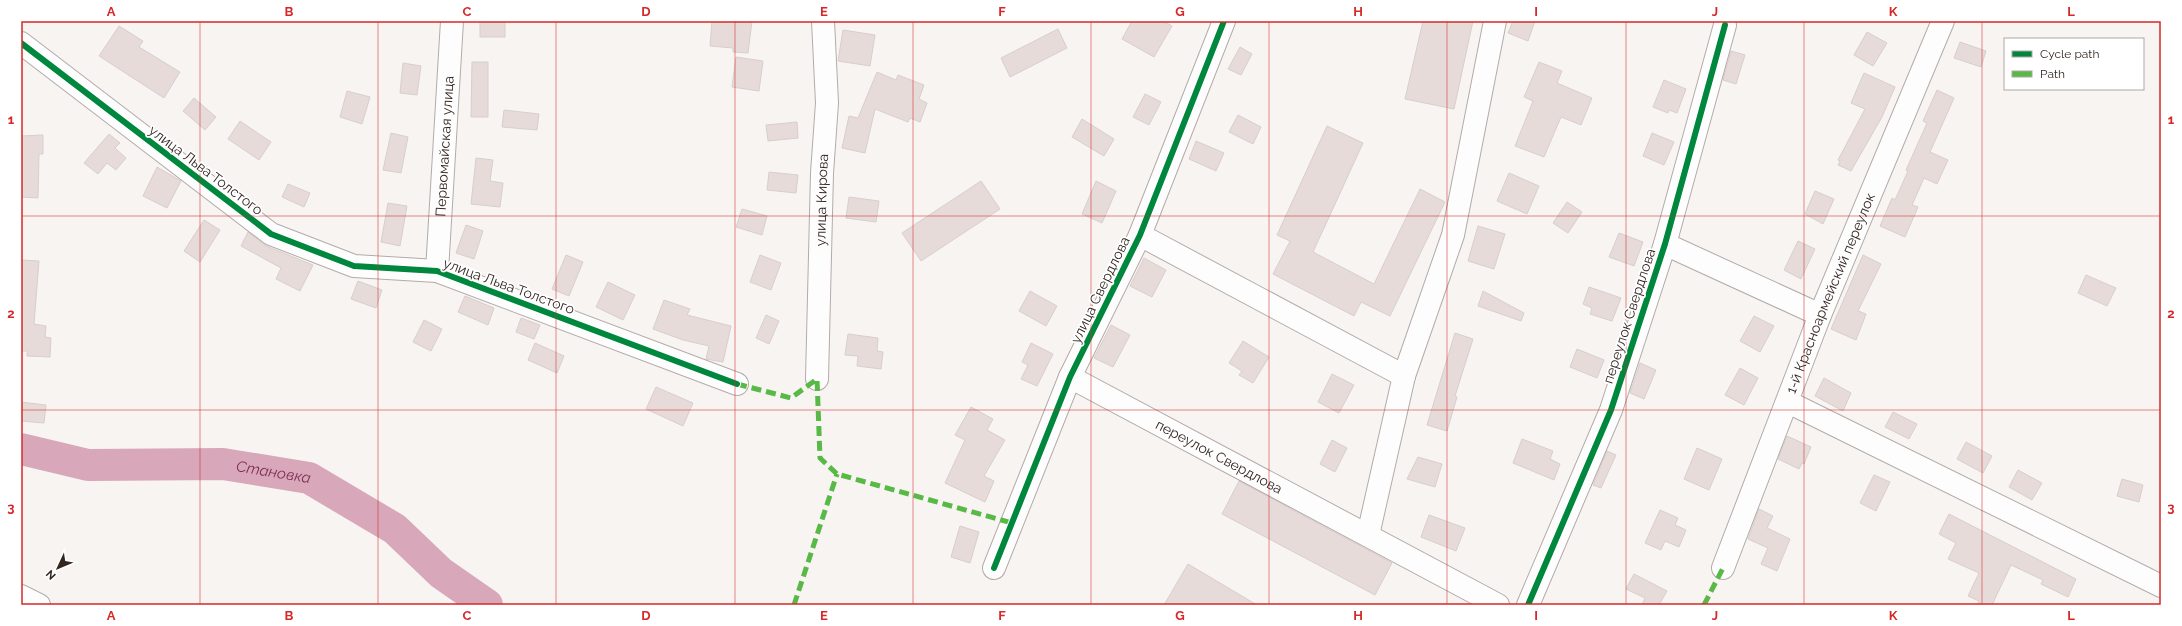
<svg xmlns="http://www.w3.org/2000/svg" width="2182" height="626" viewBox="0 0 2182 626" font-family="Raleway,sans-serif">
  <rect width="100%" height="100%" fill="#f8f4f2"/>
  <g fill="none" stroke-linecap="round" stroke-linejoin="round">
    <!-- river -->
    <path stroke="#d8a7b9" stroke-width="32" id="s1" d="M21 449 88 465 223 464 309 478 395 529 441 573 487 605"/>
  </g>
  <!-- building -->
  <g fill="#e7dbda" stroke="#d7cecd">
    <rect x="480" y="21" width="25" height="16"/>
    <polygon points="712,21 752,21 748,53 733,52 733,48 710,46"/>
    <polygon points="1132,21 1163,21 1172,26 1154,57 1122,39"/>
    <polygon points="1423,21 1473,21 1454,109 1405,99"/>
    <polygon points="1513,21 1535,21 1528,41 1508,33"/>
    <polygon points="119,26 143,41 139,47 180,72 164,98 99,56"/>
    <polygon points="1058,29 1067,48 1010,77 1001,58"/>
    <polygon points="843,30 875,35 870,66 838,61"/>
    <polygon points="1867,32 1887,43 1873,66 1854,55"/>
    <polygon points="1960,42 1986,51 1981,67 1954,58"/>
    <polygon points="1240,47 1252,54 1241,75 1228,69"/>
    <polygon points="1731,51 1745,55 1736,84 1723,80"/>
    <polygon points="736,57 763,61 759,91 732,87"/>
    <polygon points="472,62 488,62 488,117 471,117"/>
    <polygon points="1539,62 1562,71 1557,83 1592,98 1581,125 1561,117 1544,157 1515,146 1533,101 1524,97"/>
    <polygon points="403,63 421,66 417,95 400,93"/>
    <polygon points="877,72 896,80 898,75 924,85 919,99 927,103 920,122 910,118 908,122 875,109 865,153 842,148 849,116 858,118"/>
    <polygon points="1864,73 1895,87 1882,117 1851,171 1838,165 1840,161 1838,160 1865,109 1851,103"/>
    <polygon points="1664,80 1686,89 1677,113 1669,110 1668,113 1653,107"/>
    <polygon points="1937,90 1954,98 1930,152 1948,160 1937,184 1924,178 1912,205 1918,207 1905,237 1880,226 1892,198 1895,200 1908,171 1906,170 1927,123 1923,121"/>
    <polygon points="347,91 370,97 362,124 340,117"/>
    <polygon points="1145,94 1161,102 1149,125 1133,117"/>
    <polygon points="194,98 216,117 205,130 183,111"/>
    <polygon points="504,110 539,114 537,130 502,127"/>
    <polygon points="1238,115 1261,127 1253,144 1229,132"/>
    <polygon points="1082,119 1114,139 1104,156 1072,137"/>
    <polygon points="240,121 271,142 259,160 228,139"/>
    <polygon points="797,122 798,138 768,141 766,125"/>
    <polygon points="1327,126 1363,143 1313,252 1374,284 1420,189 1445,202 1390,316 1361,302 1354,316 1273,274 1290,241 1277,235"/>
    <polygon points="391,133 408,137 401,173 383,170"/>
    <polygon points="1652,133 1674,142 1664,165 1643,156"/>
    <polygon points="109,134 120,143 115,148 126,158 116,170 107,163 98,174 84,163"/>
    <polygon points="43,135 43,154 39,154 38,198 21,197 21,136"/>
    <polygon points="1196,141 1224,153 1216,171 1189,159"/>
    <polygon points="476,158 493,160 490,181 503,183 500,207 471,204"/>
    <polygon points="157,167 181,181 167,208 143,196"/>
    <polygon points="769,172 798,175 796,193 767,190"/>
    <polygon points="1509,173 1539,186 1527,214 1497,201"/>
    <polygon points="981,181 1000,209 921,261 902,233"/>
    <polygon points="1096,181 1116,191 1102,223 1082,214"/>
    <polygon points="288,184 310,193 304,207 282,197"/>
    <polygon points="1815,191 1834,199 1823,224 1805,214"/>
    <polygon points="849,197 879,201 876,222 846,218"/>
    <polygon points="1567,202 1582,212 1568,233 1553,223"/>
    <polygon points="388,203 407,206 400,246 381,242"/>
    <polygon points="742,209 767,216 762,235 736,227"/>
    <polygon points="204,220 220,230 200,262 184,251"/>
    <polygon points="466,225 483,231 474,259 456,253"/>
    <polygon points="1478,226 1505,234 1494,269 1468,261"/>
    <polygon points="248,232 266,246 313,265 300,291 276,279 281,268 241,246"/>
    <polygon points="1619,233 1643,242 1634,266 1609,257"/>
    <polygon points="1798,241 1815,249 1801,279 1784,270"/>
    <polygon points="566,255 583,262 569,296 552,289"/>
    <polygon points="760,255 781,263 771,290 750,282"/>
    <polygon points="1863,255 1881,264 1858,311 1866,314 1856,340 1831,329"/>
    <polygon points="1144,258 1166,270 1152,297 1130,286"/>
    <polygon points="21,260 39,261 34,324 46,326 45,337 51,338 50,357 27,356 27,351 21,351"/>
    <polygon points="2086,275 2116,288 2107,306 2078,293"/>
    <polygon points="358,281 382,290 376,308 351,299"/>
    <polygon points="608,282 635,295 623,320 596,307"/>
    <polygon points="1589,287 1621,298 1612,321 1590,314 1592,308 1583,304"/>
    <polygon points="1030,291 1057,306 1046,326 1019,311"/>
    <polygon points="1483,291 1524,313 1521,321 1478,306"/>
    <polygon points="465,296 494,308 488,325 458,312"/>
    <polygon points="664,300 690,309 687,315 731,326 723,362 706,359 709,346 683,340 653,329"/>
    <polygon points="766,315 779,321 769,344 756,338"/>
    <polygon points="1754,316 1774,326 1760,352 1740,341"/>
    <polygon points="521,318 540,325 534,339 516,332"/>
    <polygon points="424,320 442,329 431,351 413,342"/>
    <polygon points="1111,325 1130,335 1113,367 1094,358"/>
    <polygon points="1455,333 1473,339 1455,396 1457,397 1447,431 1427,425"/>
    <polygon points="848,334 878,338 877,351 883,352 881,369 857,366 858,356 845,355"/>
    <polygon points="1243,341 1269,357 1253,383 1239,375 1242,371 1229,363"/>
    <polygon points="535,343 564,356 557,373 528,360"/>
    <polygon points="1031,343 1053,354 1037,386 1021,379 1028,365 1022,362"/>
    <polygon points="1577,349 1604,360 1597,378 1570,367"/>
    <polygon points="1640,363 1656,370 1644,399 1630,393"/>
    <polygon points="1740,368 1758,378 1744,405 1725,395"/>
    <polygon points="1332,374 1354,385 1339,413 1318,402"/>
    <polygon points="1824,378 1851,393 1843,411 1815,396"/>
    <polygon points="656,387 693,403 683,426 646,409"/>
    <polygon points="21,402 46,405 44,423 21,421"/>
    <polygon points="971,407 993,419 987,430 1005,440 984,476 994,481 985,502 945,483 965,440 955,435"/>
    <polygon points="1893,412 1917,424 1909,439 1885,427"/>
    <polygon points="1787,436 1811,447 1804,464 1802,463 1799,469 1778,459"/>
    <polygon points="1522,439 1553,451 1550,459 1560,464 1554,480 1513,463"/>
    <polygon points="1332,440 1347,448 1335,472 1320,464"/>
    <polygon points="1966,442 1992,456 1983,473 1957,459"/>
    <polygon points="1697,448 1722,459 1709,490 1684,479"/>
    <polygon points="1607,451 1616,455 1601,488 1593,485"/>
    <polygon points="1418,457 1442,464 1435,487 1407,479"/>
    <polygon points="2018,470 2042,483 2032,500 2009,487"/>
    <polygon points="1874,475 1890,482 1876,511 1860,503"/>
    <polygon points="2122,479 2143,485 2139,502 2117,496"/>
    <polygon points="1239,481 1392,563 1375,595 1222,514"/>
    <polygon points="1759,509 1773,516 1767,528 1790,539 1777,571 1761,564 1768,548 1748,539"/>
    <polygon points="1660,510 1678,518 1675,525 1686,530 1679,547 1665,541 1661,550 1645,543"/>
    <polygon points="1949,514 2076,579 2068,597 2041,584 2043,580 2011,565 1992,605 1977,605 1979,601 1968,596 1979,573 1948,559 1956,543 1939,534"/>
    <polygon points="1429,515 1465,528 1456,551 1421,537"/>
    <polygon points="960,526 979,532 970,563 951,557"/>
    <polygon points="1188,564 1257,605 1164,605"/>
    <polygon points="1634,574 1667,591 1659,605 1642,605 1645,598 1626,589"/>
  </g>
  <g fill="none" stroke-linecap="round" stroke-linejoin="round">
    <defs>
      <g id="minor">
        <polyline points="21,43 271,234 354,266 437,271 737,384"/>
        <polyline points="1140,235 1404,376"/>
        <polyline points="1665,244 1820,315"/>
        <path id="s2" d="M437 271 452 21"/>
        <path id="s3" d="M1070 377 1498 605"/>
        <path id="s4" d="M817 379 822 173 827 103 823 21"/>
        <polyline points="1788,402 2161,586"/>
        <polyline points="1368,535 1404,376 1453,235 1495,21"/>
        <polyline points="994,568 1070,377 1140,235 1224,21"/>
        <path id="s5" d="M1723 568 1820 315 1943 21"/>
        <polyline points="21,596 39,605"/>
        <polyline points="1528,605 1611,410 1665,244 1725,25"/>
      </g>
    </defs>
    <!-- minor casing -->
    <use href="#minor" stroke="#b3aba8" stroke-width="24"/>
    <!-- minor -->
    <use href="#minor" stroke="#fefdfd" stroke-width="22"/>
    <!-- quiet -->
    <g stroke="#58b947" stroke-width="5" stroke-dasharray="10 5" stroke-linecap="butt">
      <polyline points="737,384 791,398 817,379 820,458 837,474 1012,523"/>
      <polyline points="794,605 837,474"/>
      <polyline points="1704,605 1723,568"/>
    </g>
    <defs>
      <g id="cycleway">
        <polyline points="21,43 271,234 354,266 437,271 737,384"/>
        <polyline points="994,568 1070,377 1140,235 1224,21"/>
        <polyline points="1528,605 1611,410 1665,244 1725,25"/>
      </g>
    </defs>
    <!-- cycleway casing -->
    <use href="#cycleway" stroke="#fff" stroke-width="8"/>
    <!-- cycleway -->
    <use href="#cycleway" stroke="#00873e" stroke-width="6"/>
  </g>
  <!-- grid -->
  <path fill="none" stroke="#d62828" stroke-width="1" stroke-opacity="0.55" d="M200 21V605M378 21V605M556 21V605M735 21V605M913 21V605M1091 21V605M1269 21V605M1447 21V605M1626 21V605M1804 21V605M1982 21V605M21 216H2161M21 410H2161"/>
  <g text-anchor="middle" stroke-width="3.5" stroke-linejoin="round" paint-order="stroke">
    <!-- street labels -->
    <g font-size="14" fill="#332621" stroke="#fff">
      <text dy="5" stroke="none"><textPath href="#s2" startOffset="125">Первомайская улица</textPath></text>
      <text transform="translate(206 170) rotate(37)" y="5">улица Льва Толстого</text>
      <text dy="5" stroke="none"><textPath href="#s4" startOffset="179">улица Кирова</textPath></text>
      <text transform="translate(509 286) rotate(20)" y="5">улица Льва Толстого</text>
      <text transform="translate(1100 290) rotate(-64)" y="5">улица Свердлова</text>
      <text dy="5" stroke="none"><textPath href="#s5" startOffset="295">1-й Красноармейский переулок</textPath></text>
      <text transform="translate(1629 316) rotate(-72)" y="5">переулок Свердлова</text>
      <text dy="5" stroke="none"><textPath href="#s3" startOffset="169">переулок Свердлова</textPath></text>
    </g>
    <!-- water labels -->
    <g font-size="15" font-style="italic" fill="#812e54" stroke="#fff">
      <text dy="5" stroke="none"><textPath href="#s1" startOffset="255">Становка</textPath></text>
    </g>
  </g>
  <!-- border -->
  <rect width="2182" height="626" fill="none" stroke="#ffffff" stroke-width="44"/>
  <!-- legend -->
  <rect x="2004" y="38" width="140" height="52" fill="#ffffff" stroke="#ada8a6"/>
  <rect x="2012" y="51" width="20" height="6" fill="#00873e" stroke="#ada8a6"/>
  <text x="2040" y="58" font-size="12" fill="#332621">Cycle path</text>
  <rect x="2012" y="71" width="20" height="6" fill="#58b947" stroke="#ada8a6"/>
  <text x="2040" y="78" font-size="12" fill="#332621">Path</text>
  <!-- north arrow -->
  <g transform="translate(58 568) rotate(226)" stroke="#ffffff" stroke-width="3" paint-order="stroke">
  <path d="M0-3L7 15L0 10L-7 15Z" fill="#332621"/>
  <text y="-6" font-size="11" font-weight="bold" text-anchor="middle" fill="#332621">N</text>
  </g>
  <rect x="22" y="22" width="2138" height="582" fill="none" stroke="#d62828" stroke-width="1.5"/>
  <g font-size="13" text-anchor="middle" font-weight="bold" fill="#d62828">
    <text x="111" y="16">A</text>
    <text x="289" y="16">B</text>
    <text x="467" y="16">C</text>
    <text x="646" y="16">D</text>
    <text x="824" y="16">E</text>
    <text x="1002" y="16">F</text>
    <text x="1180" y="16">G</text>
    <text x="1358" y="16">H</text>
    <text x="1536" y="16">I</text>
    <text x="1715" y="16">J</text>
    <text x="1893" y="16">K</text>
    <text x="2071" y="16">L</text>
    <text x="11" y="124">1</text>
    <text x="2171" y="124">1</text>
    <text x="11" y="318">2</text>
    <text x="2171" y="318">2</text>
    <text x="11" y="512">3</text>
    <text x="2171" y="512">3</text>
    <text x="111" y="620">A</text>
    <text x="289" y="620">B</text>
    <text x="467" y="620">C</text>
    <text x="646" y="620">D</text>
    <text x="824" y="620">E</text>
    <text x="1002" y="620">F</text>
    <text x="1180" y="620">G</text>
    <text x="1358" y="620">H</text>
    <text x="1536" y="620">I</text>
    <text x="1715" y="620">J</text>
    <text x="1893" y="620">K</text>
    <text x="2071" y="620">L</text>
  </g>
</svg>
